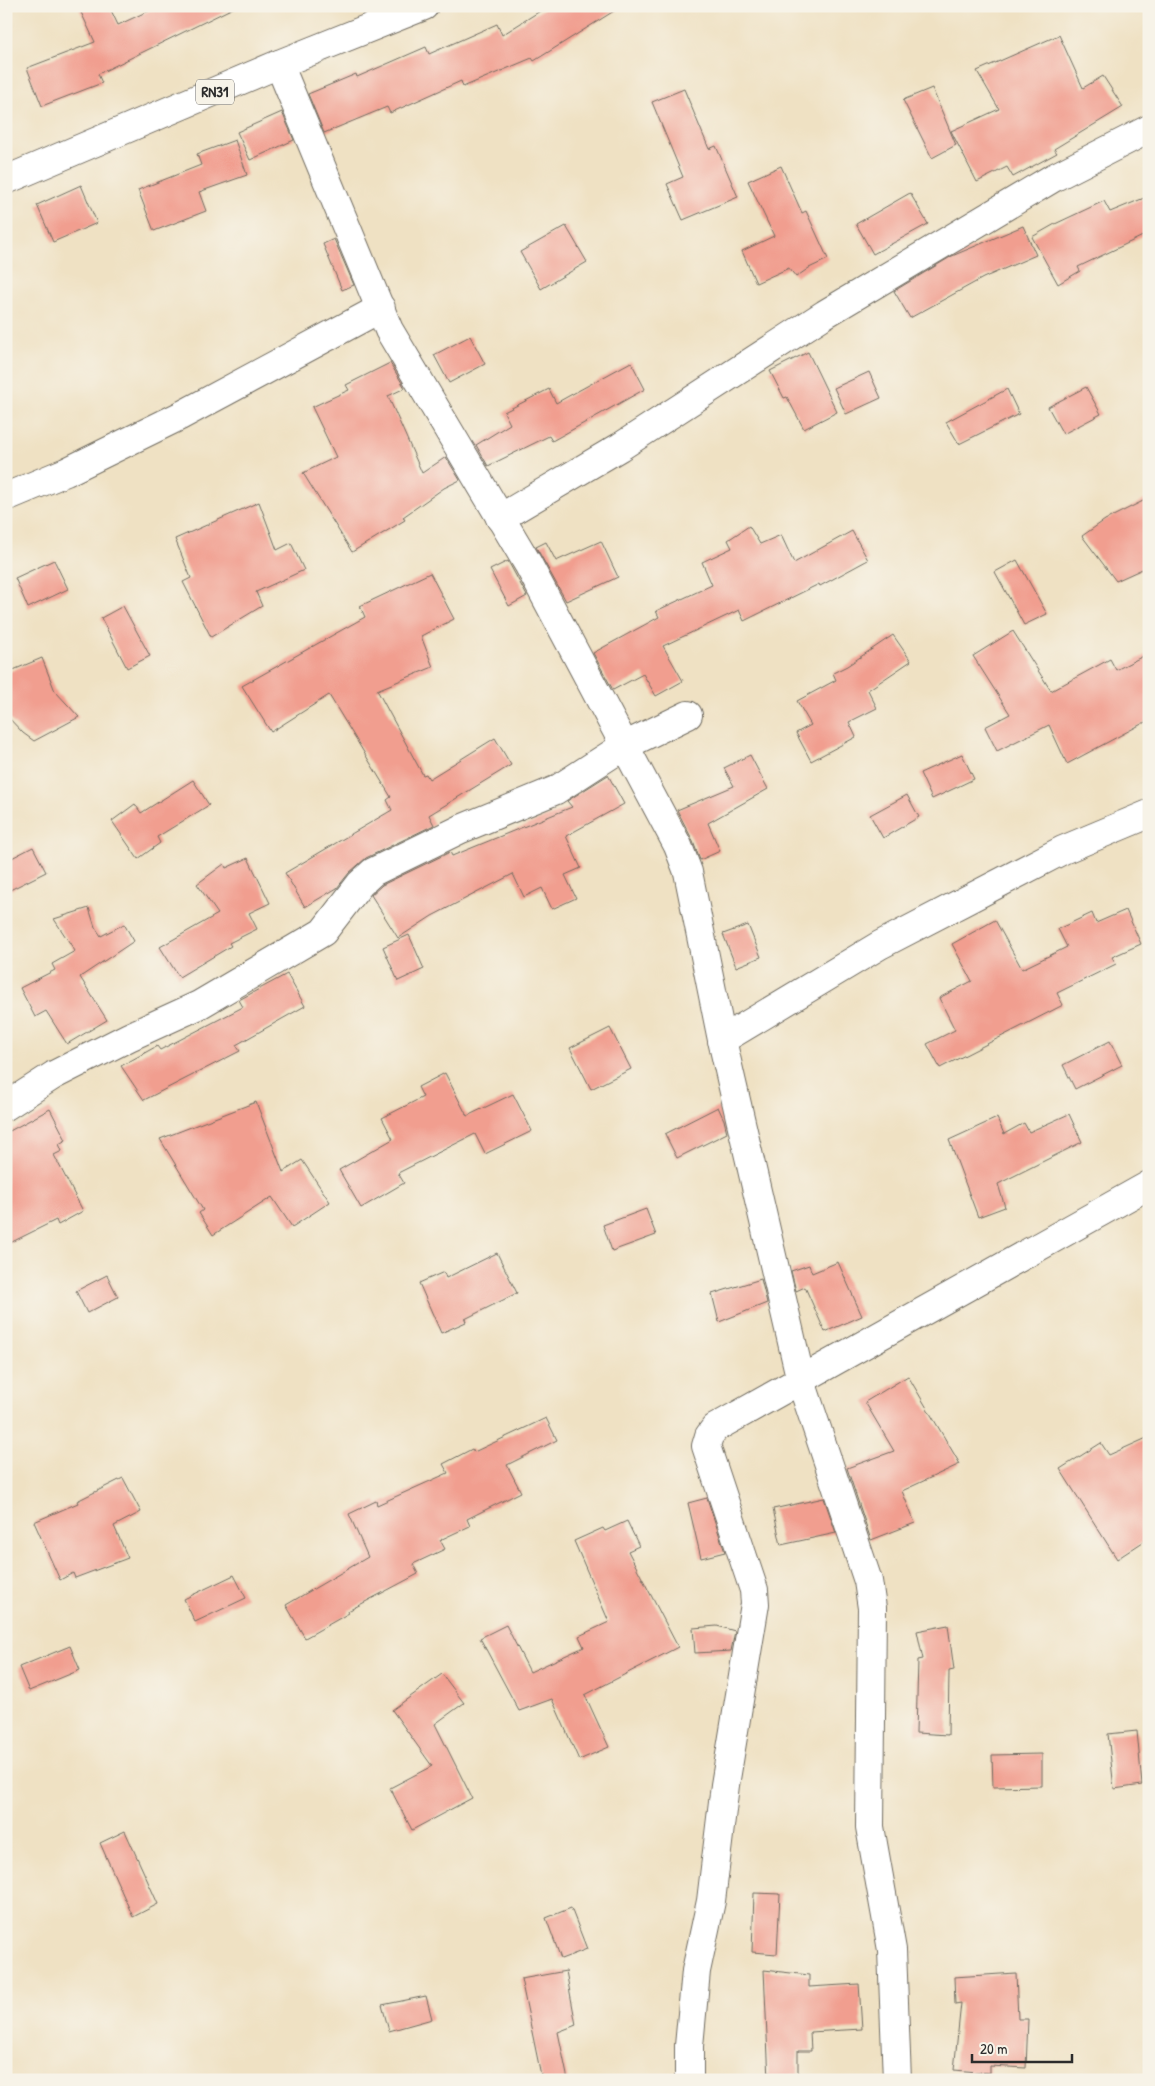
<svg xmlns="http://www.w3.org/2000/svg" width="1155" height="2086" viewBox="0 0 1155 2086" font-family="'Patrick Hand',sans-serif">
  <rect width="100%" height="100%" fill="#f7f3e8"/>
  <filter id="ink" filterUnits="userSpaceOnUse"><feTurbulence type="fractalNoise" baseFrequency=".02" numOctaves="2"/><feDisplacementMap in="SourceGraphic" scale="10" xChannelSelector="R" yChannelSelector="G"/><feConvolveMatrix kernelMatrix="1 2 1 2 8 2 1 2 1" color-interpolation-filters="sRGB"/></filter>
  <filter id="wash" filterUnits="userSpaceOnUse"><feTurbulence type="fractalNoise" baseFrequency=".0096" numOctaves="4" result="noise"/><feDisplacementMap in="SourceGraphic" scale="20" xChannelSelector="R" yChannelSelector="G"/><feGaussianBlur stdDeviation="1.12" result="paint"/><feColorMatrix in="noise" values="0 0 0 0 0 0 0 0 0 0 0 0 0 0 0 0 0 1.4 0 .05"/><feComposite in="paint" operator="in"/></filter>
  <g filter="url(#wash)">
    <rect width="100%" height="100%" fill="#efe1c3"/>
    <g id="blocks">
      <!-- building -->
      <g fill="#f19e8f">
        <polygon points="78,6 109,6 118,25 157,7 237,6 98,74 102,83 42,106 27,68 95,42"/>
        <polygon points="548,6 622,6 534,61 532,58 463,87 461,81 390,113 387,107 324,133 308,94 356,74 357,77 426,47 429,54 497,24 502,35"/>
        <polygon points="1059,35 1083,88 1103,76 1123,107 1054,149 1057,153 1013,177 1007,167 977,182 951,131 999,109 977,71"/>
        <polygon points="932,88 956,145 932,158 903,100"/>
        <polygon points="684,89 709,149 716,146 738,197 683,220 667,184 683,177 652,102"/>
        <polygon points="282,112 294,140 250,160 237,132"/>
        <polygon points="235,140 247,175 199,192 206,211 154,231 138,190 201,165 197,154"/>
        <polygon points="781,166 802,213 806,211 828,259 809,268 796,277 789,268 756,283 742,251 774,236 748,181"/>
        <polygon points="81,185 97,223 53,242 37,205"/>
        <polygon points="910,193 928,224 873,254 856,224"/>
        <polygon points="1149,196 1149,233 1078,267 1080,271 1058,284 1032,237 1055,224 1104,201 1110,212"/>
        <polygon points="566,226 587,262 541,289 520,252"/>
        <polygon points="1023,226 1036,255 983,278 910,318 894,291 952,256"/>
        <polygon points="334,239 354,285 342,290 323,244"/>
        <polygon points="470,336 485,364 449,383 434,355"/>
        <polygon points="808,352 837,412 804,429 787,397 784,398 770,371"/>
        <polygon points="631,362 645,389 552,441 549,436 488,466 476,445 510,424 504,412 549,389 556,403"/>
        <polygon points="390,363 405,388 388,396 422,473 446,457 460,480 444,488 403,517 405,520 352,552 303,473 336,457 312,407 349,390 346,385"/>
        <polygon points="869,372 881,398 846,414 834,388"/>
        <polygon points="1086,387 1101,414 1063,434 1048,407"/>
        <polygon points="1007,389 1019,414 959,444 946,422"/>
        <polygon points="1149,498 1149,566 1116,581 1082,536 1105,520"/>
        <polygon points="259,502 277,550 291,543 304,570 256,592 262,606 211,637 183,582 191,578 175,539"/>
        <polygon points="749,526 760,544 781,535 794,563 852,531 868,560 820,586 819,584 744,621 739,610 663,646 683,681 656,696 643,674 613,690 593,653 659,617 656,611 712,585 702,562 732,548 728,540"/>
        <polygon points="601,541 618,577 566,601 536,547 546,542 556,561"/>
        <polygon points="54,560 68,589 28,608 15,578"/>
        <polygon points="1017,560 1047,614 1024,625 995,572"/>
        <polygon points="508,561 527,596 509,606 490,570"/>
        <polygon points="430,573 454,619 421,636 433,667 377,690 423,775 426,774 429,779 495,738 511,765 429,815 434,825 366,858 349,873 337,888 305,907 285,873 392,810 387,800 391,797 329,695 271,732 242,686 365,617 360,606"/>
        <polygon points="123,606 150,656 127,668 101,618"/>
        <polygon points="1013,631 1051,691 1110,659 1116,670 1149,653 1149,720 1067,764 1049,725 997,751 985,727 1010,714 973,656"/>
        <polygon points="893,635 911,661 868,690 877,708 849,722 856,737 811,761 796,733 811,725 797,701 836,680 833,673 847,666"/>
        <polygon points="42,658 55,691 79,717 34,741 23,733 6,715 6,673"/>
        <polygon points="962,754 974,779 932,799 920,773"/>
        <polygon points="750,755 768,789 708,823 720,851 700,860 692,839 677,810 734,786 724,768"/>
        <polygon points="608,775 624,804 566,836 581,868 565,875 576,898 552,909 542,888 524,897 513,874 432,916 398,938 371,895 382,885 450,852 452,856 572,807 567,801"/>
        <polygon points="193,780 209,805 157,837 160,843 138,859 112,821 135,804 141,813"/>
        <polygon points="907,795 919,817 883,838 870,815"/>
        <polygon points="33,847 46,872 6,892 6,861"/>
        <polygon points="248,858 270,903 249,913 257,929 229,943 231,946 179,977 160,947 218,914 197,884 224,864 226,868"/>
        <polygon points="89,908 95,927 101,936 124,924 134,941 80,977 107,1020 67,1044 46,1011 35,1017 20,988 55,970 52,964 75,951 54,919"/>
        <polygon points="1126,910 1141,944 1112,957 1116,964 1057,993 1063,1005 940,1068 927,1044 955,1030 939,998 972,981 952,944 995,920 1022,969 1067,947 1058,929 1092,913 1096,923"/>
        <polygon points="748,925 761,957 736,967 723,934"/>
        <polygon points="409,935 424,969 398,981 383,947"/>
        <polygon points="287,974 305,1006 236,1045 240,1051 144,1100 121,1066 157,1046 160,1050 243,1007 239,1000"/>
        <polygon points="610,1028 631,1069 591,1089 570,1048"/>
        <polygon points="1110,1041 1122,1065 1075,1089 1063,1065"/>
        <polygon points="445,1073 467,1116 513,1094 532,1131 485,1154 475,1134 398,1173 404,1183 361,1208 339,1170 393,1139 382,1118 423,1097 418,1087"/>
        <polygon points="256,1102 283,1172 302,1160 330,1202 292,1227 272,1197 213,1235 199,1213 203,1210 160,1139"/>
        <polygon points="718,1107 724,1120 727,1133 677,1158 665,1134"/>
        <polygon points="50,1109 66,1140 59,1144 62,1151 54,1155 83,1211 58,1225 56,1220 6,1245 6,1133"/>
        <polygon points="1069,1114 1082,1142 998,1184 1005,1207 978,1217 949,1140 997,1118 1004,1134 1024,1123 1029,1132"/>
        <polygon points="646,1209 656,1235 612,1251 603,1225"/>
        <polygon points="497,1253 517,1293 465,1319 466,1322 441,1333 419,1283 444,1272 446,1278"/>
        <polygon points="838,1262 862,1316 825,1332 805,1287 796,1291 791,1271 809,1265 812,1273"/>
        <polygon points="107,1275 118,1297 87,1313 76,1291"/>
        <polygon points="761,1279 767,1303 719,1322 712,1294"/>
        <polygon points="908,1376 960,1464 902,1491 915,1523 871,1540 847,1468 894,1451 865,1402"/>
        <polygon points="546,1418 557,1440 507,1465 521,1492 467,1519 470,1526 440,1540 445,1549 413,1564 418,1574 348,1611 349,1613 305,1638 286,1605 368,1557 349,1514 376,1501 377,1505 448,1473 443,1464 472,1449 474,1452"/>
        <polygon points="1149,1437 1149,1538 1117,1559 1060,1469 1101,1443 1109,1455"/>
        <polygon points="123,1478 141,1512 114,1526 128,1558 75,1578 73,1573 60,1580 34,1522 78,1503 77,1501"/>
        <polygon points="707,1498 725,1552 701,1558 688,1503"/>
        <polygon points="824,1498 836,1533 781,1545 773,1509"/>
        <polygon points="627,1521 639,1546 628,1551 678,1647 585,1695 609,1747 579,1760 552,1699 519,1711 480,1638 506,1625 530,1672 584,1647 579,1636 609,1622 574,1541 603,1528 605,1531"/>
        <polygon points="234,1575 246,1598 195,1622 184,1599"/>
        <polygon points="948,1625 954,1670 949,1671 948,1735 916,1733 918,1660 923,1659 917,1631"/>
        <polygon points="717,1626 735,1631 731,1651 695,1653 693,1628"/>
        <polygon points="70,1646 80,1670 29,1691 19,1667"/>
        <polygon points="442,1674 464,1703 435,1724 472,1798 412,1830 390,1788 432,1766 392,1710"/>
        <polygon points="1137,1731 1142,1785 1114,1789 1108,1734"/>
        <polygon points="1042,1754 1042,1786 993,1787 992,1755"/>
        <polygon points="125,1831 158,1904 133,1917 100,1843"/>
        <polygon points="754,1893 780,1894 777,1954 752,1952"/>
        <polygon points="571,1908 587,1949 561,1959 546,1918"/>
        <polygon points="764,1970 809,1975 809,1987 859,1984 862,2029 810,2032 811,2051 798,2051 798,2080 769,2080"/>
        <polygon points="566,1971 576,2025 558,2032 568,2080 542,2080 521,1979"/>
        <polygon points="1016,1973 1018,2019 1028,2019 1026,2068 990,2066 990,2073 954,2070 961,2003 955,2004 954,1977"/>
        <polygon points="426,1996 432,2019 389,2031 382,2005"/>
      </g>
    </g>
  </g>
  <g filter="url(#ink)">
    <use href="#blocks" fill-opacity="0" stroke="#706b60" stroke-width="1"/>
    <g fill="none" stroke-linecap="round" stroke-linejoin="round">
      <defs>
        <g id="street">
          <polyline points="279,64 389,330 528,564 678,846 688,872 722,1040 801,1381 868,1581 872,1608 870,1827 892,1950 897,2080"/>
          <polyline points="6,497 66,472 180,416 381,308"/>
          <polyline points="500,518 620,447 825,314 1053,178 1149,129"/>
          <polyline points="722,1040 880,945 1063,850 1149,814"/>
          <polyline points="6,1106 54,1075 129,1037 199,1005 323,932 360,884 373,872 461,829 556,790 624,746 688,715"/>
          <polyline points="689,2080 689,2046 696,1971 711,1901 725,1785 755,1604 754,1590 706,1446 709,1436 715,1428 1149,1185"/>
        </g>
        <polyline id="primary" points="6,180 279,64 424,6"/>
      </defs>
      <!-- street casing -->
      <use href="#street" stroke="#706b60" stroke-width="30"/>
      <!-- primary casing -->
      <use href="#primary" stroke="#706b60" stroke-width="30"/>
      <!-- street -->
      <use href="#street" stroke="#fff" stroke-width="28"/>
      <!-- primary -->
      <use href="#primary" stroke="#fff" stroke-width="28"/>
    </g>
  </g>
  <g text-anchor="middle" stroke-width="4.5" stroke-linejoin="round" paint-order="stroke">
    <!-- shield labels -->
    <rect fill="#f7f3e8" stroke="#686764" stroke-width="1" x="196" y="79.5" width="38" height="25" rx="4"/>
    <g font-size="15" font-weight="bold" fill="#2b2b2b">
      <text x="215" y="97">RN31</text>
    </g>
  </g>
  <!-- margin -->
  <rect width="1155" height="2086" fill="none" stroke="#f7f3e8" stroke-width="25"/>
  <!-- scale -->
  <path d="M972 2054v8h100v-8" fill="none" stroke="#2b2b2b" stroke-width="2.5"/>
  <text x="980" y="2054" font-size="15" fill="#2b2b2b" stroke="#f7f3e8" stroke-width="4" paint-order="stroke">20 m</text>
</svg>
